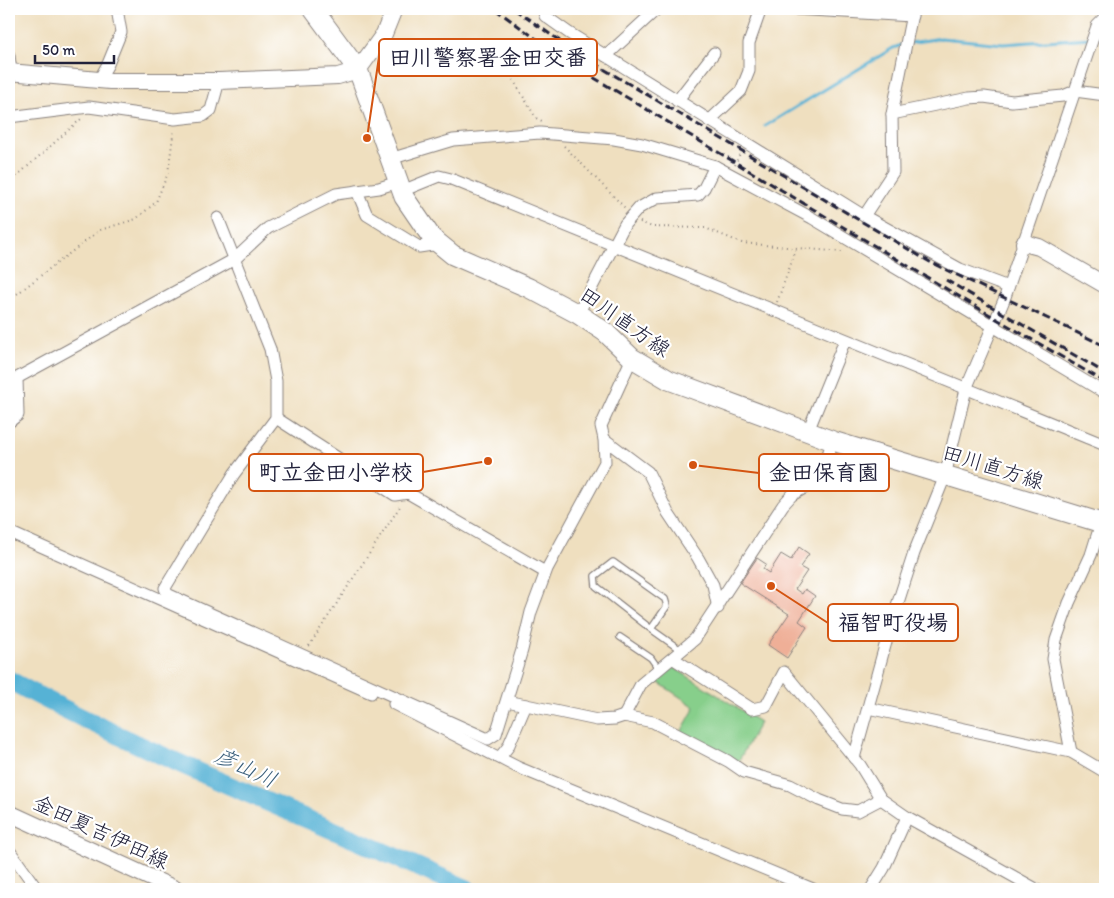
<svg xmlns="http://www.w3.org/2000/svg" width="1114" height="898" viewBox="0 0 1114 898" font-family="Itim,'Klee One',sans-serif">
  <rect width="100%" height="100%" fill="#fff"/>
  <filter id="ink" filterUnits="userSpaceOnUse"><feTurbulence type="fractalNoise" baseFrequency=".02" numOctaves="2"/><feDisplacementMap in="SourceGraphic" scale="10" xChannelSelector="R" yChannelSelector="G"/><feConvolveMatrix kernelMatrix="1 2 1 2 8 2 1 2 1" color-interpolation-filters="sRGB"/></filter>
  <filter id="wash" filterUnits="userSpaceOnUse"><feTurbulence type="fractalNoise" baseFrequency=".0096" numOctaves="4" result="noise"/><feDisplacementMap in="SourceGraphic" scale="20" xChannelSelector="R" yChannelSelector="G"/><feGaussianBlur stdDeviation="1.12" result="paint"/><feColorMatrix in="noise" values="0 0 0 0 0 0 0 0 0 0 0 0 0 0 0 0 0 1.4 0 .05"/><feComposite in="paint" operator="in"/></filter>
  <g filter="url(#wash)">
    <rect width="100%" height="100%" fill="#efdfbf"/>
    <!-- green -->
    <polygon fill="#87cf8b" stroke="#547863" points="673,667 760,722 737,764 681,732 695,707 656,681"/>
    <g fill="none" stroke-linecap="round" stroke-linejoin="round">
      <!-- stream -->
      <g stroke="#57b2d5" stroke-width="3">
        <polyline points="1096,36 1105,33"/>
        <polyline points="910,43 941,38 1003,44 1090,38"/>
        <polyline points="765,126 893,48 902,45"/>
      </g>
      <!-- river -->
      <path stroke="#57b2d5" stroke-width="19" d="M9 680C156 760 314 819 467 889"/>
    </g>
    <g id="blocks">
      <!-- building -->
      <polygon fill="#efaf97" points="799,547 809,554 800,567 807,571 795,589 802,594 805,589 815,596 799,621 807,627 787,658 768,645 789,614 740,583 757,558 766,564 763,569 769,573 781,554 791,560"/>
    </g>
  </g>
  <g filter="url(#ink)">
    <use href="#blocks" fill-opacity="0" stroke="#88807d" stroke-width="1"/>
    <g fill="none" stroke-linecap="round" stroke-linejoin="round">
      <defs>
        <g id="lane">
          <polyline points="651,629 667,606 665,599 613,562 595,576 596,586 651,629 682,651"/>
          <polyline points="620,637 651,658 658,668"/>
        </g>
        <g id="street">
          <polyline points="543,9 545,16 569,33 864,216 960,269 1008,287"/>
          <polyline points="794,9 912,16"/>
          <polyline points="9,55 11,72"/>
          <polyline points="606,56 657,9"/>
          <polyline points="99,80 108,64 121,32 117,9"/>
          <polyline points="677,101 714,53"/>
          <polyline points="892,114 969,98 984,97 1012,101 1063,96 1075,91 1105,95"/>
          <polyline points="9,117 89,107 175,119 203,116 211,110 219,81"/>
          <polyline points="709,121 741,91 749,71 749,43 761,9"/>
          <polyline points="390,159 453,140 540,133 614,139 642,144 715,166 812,218 1105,393"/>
          <polyline points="357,191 367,215 419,247 439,244"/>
          <polyline points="402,191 439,176 451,179 1105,445"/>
          <polyline points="864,216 893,172 892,114 913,9"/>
          <polyline points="218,218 270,349 276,381 276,418 234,474 165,588 167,594 488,739 496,734 522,650 531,612 547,569 605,462 604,439 601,426 632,358"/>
          <polyline points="578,314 625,224 639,208 657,198 698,195 704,188 715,166"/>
          <polyline points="276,418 395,495 408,493 545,572"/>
          <polyline points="9,422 18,415 17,378 235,259 268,228 336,194 379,188 398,182"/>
          <polyline points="808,431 845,340"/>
          <polyline points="604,439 648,472 668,513 698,558 713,585 718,608"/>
          <polyline points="9,532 371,693"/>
          <polyline points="674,659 752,709 766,706 784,672 860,765 881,799 907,817 1036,889"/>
          <polyline points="507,701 597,720 615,719 624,716 653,722 728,761 744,772 790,785 819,800 842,809 858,811 881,799"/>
          <polyline points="394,704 517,767 813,889"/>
          <polyline points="868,708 1071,752 1105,772"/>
          <polyline points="624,716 641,684 695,639 783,505 792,495 818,480 833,441"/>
          <polyline points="1071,752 1053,659 1056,640 1069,603 1091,555 1101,523"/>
          <polyline points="500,757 508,747 526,705"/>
          <polyline points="854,758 891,624 914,553 945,476 966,389 1004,300 1097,26 1105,18"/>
          <polyline points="9,850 37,889"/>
          <polyline points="871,889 884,868 907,817"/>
        </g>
        <g id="secondary">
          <polyline points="9,72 110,81 219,81 338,76 358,70 384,34 394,9"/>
          <polyline points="1024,243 1039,247 1105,285"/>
          <polyline points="9,813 175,889"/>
        </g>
        <polyline id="primary" points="313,9 358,70 404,197 432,238 453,255 529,288 578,314 605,332 632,358 669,380 833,441 1105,524"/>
      </defs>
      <!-- lane casing -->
      <use href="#lane" stroke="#88807d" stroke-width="8"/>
      <!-- street casing -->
      <use href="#street" stroke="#88807d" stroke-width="13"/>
      <!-- secondary casing -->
      <use href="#secondary" stroke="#88807d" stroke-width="18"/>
      <!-- primary casing -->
      <use href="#primary" stroke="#88807d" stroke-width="21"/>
      <!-- path -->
      <g stroke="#88807d" stroke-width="2" stroke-dasharray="1 4" stroke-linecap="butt">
        <polyline points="490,41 536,118 542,121"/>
        <polyline points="564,146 626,209"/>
        <polyline points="735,165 741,151"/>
        <polyline points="9,183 81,119"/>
        <polyline points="640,222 652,227 705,228 742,243 842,252 843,249"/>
        <polyline points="9,300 100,230 136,219 156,202 168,173 174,129"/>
        <polyline points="777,302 796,250"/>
        <polyline points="309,646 401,505"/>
      </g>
      <!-- lane -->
      <use href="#lane" stroke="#fff" stroke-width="5.5"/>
      <!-- street -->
      <use href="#street" stroke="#fff" stroke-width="11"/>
      <!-- secondary -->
      <use href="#secondary" stroke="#fff" stroke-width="16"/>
      <!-- primary -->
      <use href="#primary" stroke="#fff" stroke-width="19"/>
      <!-- rail -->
      <g stroke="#22223b" stroke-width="3" stroke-dasharray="8 4" stroke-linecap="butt">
        <polyline points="495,9 571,64 995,318 1105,382"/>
        <polyline points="514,9 580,55 930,262 1105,346"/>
        <polyline points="946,280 1105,373"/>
      </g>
    </g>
  </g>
  <g text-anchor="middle" stroke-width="4.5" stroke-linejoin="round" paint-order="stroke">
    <!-- street labels -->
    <g font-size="21" fill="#22223b" stroke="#fff">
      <text transform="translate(625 322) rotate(35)" y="7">田川直方線</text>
      <text transform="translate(993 467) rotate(17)" y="7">田川直方線</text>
      <text transform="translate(101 832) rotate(25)" y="7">金田夏吉伊田線</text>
    </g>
    <!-- water labels -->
    <g font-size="22" font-style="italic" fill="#375c79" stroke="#fff">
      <text transform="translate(246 767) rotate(25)" y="8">彦山川</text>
    </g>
  </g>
  <!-- callouts -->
  <path fill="none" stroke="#d45411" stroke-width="2" d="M367 138L379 57M488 461L423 472M693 465L759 473M771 586L828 623"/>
  <g fill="#d45411" stroke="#fff" stroke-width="2">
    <circle cx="367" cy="138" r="5"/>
    <circle cx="488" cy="461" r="5"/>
    <circle cx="693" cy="465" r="5"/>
    <circle cx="771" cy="586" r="5"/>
  </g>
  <g fill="#fff" stroke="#d45411" stroke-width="2">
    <rect x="379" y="39" width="218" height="37" rx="5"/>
    <rect x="249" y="454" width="174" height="37" rx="5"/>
    <rect x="759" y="454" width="130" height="37" rx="5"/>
    <rect x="828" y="604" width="130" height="37" rx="5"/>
  </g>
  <g font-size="22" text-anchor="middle" font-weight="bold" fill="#22223b">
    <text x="488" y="65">田川警察署金田交番</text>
    <text x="336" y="480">町立金田小学校</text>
    <text x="824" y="480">金田保育園</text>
    <text x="893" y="630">福智町役場</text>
  </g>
  <!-- margin -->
  <rect width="1114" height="898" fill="none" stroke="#fff" stroke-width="30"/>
  <!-- scale -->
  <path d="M35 55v8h79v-8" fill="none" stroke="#22223b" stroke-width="2.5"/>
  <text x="42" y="55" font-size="15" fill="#22223b" stroke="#ffffff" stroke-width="4" paint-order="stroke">50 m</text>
</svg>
